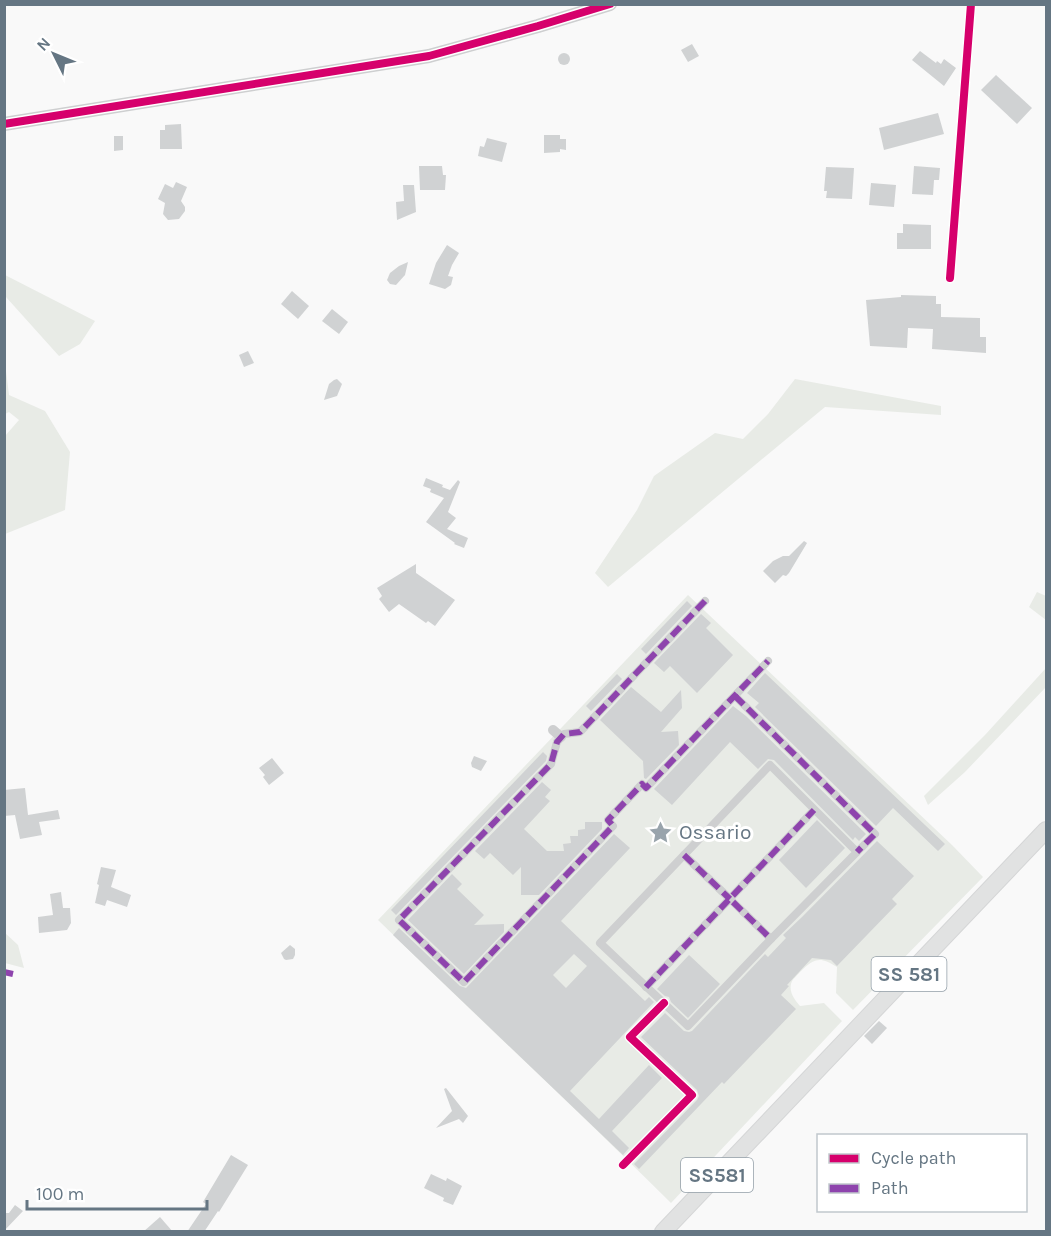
<svg xmlns="http://www.w3.org/2000/svg" width="1051" height="1236" viewBox="0 0 1051 1236" font-family="Karla,sans-serif">
  <rect width="100%" height="100%" fill="#f9f9f9"/>
  <!-- green -->
  <g fill="#e8ebe6">
    <polygon points="5,275 95,321 80,344 59,356 6,297 5,298"/>
    <polygon points="5,363 9,395 45,411 70,452 65,510 5,534 5,436 19,420 9,412 5,414"/>
    <polygon points="795,379 941,406 941,415 825,407 608,587 595,573 637,510 654,476 715,433 743,439 768,414"/>
    <polygon points="1037,592 1046,596 1046,620 1029,607"/>
    <path d="M688 595 952 845 983 877 853 1010 836 993 837 967C820 956 814 958 800 972 797 976 792 979 791 984 789 993 795 1000 800 1006L824 1003 842 1021 671 1203C574 1107 475 1015 378 920Z"/>
    <polygon points="1046,668 1046,687 965,772 928,805 924,796 985,735"/>
    <polygon points="4,932 18,945 24,968 5,963"/>
  </g>
  <!-- building -->
  <g fill="#d0d2d3" fill-rule="evenodd">
    <polygon points="692,44 699,56 688,62 681,50"/>
    <polygon points="920,51 936,63 937,61 941,64 944,59 956,68 944,86 912,60"/>
    <circle cx="564" cy="59" r="6"/>
    <polygon points="996,75 1032,108 1017,124 981,90"/>
    <polygon points="938,113 944,134 884,150 879,128"/>
    <polygon points="181,124 182,149 160,149 160,130 165,130 165,125"/>
    <polygon points="544,135 560,135 560,139 566,139 566,150 560,149 560,152 544,153"/>
    <polygon points="114,136 123,136 123,150 114,151"/>
    <polygon points="487,138 507,143 502,162 478,156 480,146 484,147"/>
    <polygon points="419,166 442,166 443,175 446,175 445,190 420,190"/>
    <polygon points="914,166 940,168 939,180 934,180 933,195 912,194"/>
    <polygon points="826,167 854,168 852,199 826,198 827,191 824,191"/>
    <polygon points="176,182 187,187 181,201 185,207 185,211 179,219 168,220 163,214 165,203 158,199 165,184 173,188"/>
    <polygon points="871,183 896,185 894,207 869,205"/>
    <polygon points="403,185 414,185 416,212 397,220 396,202 404,201"/>
    <polygon points="903,224 931,225 931,249 897,249 897,233 903,233"/>
    <polygon points="447,245 459,253 452,265 448,276 453,277 451,285 445,289 429,284 436,263"/>
    <polygon points="408,262 405,275 396,285 390,284 387,280 390,273 399,266"/>
    <polygon points="292,291 309,306 298,319 281,304"/>
    <polygon points="901,295 936,296 936,304 941,304 941,317 980,318 980,337 986,337 986,353 932,349 933,329 908,328 907,348 870,346 866,300 901,297"/>
    <polygon points="332,309 348,322 339,334 322,321"/>
    <polygon points="248,351 254,363 244,367 239,355"/>
    <polygon points="337,379 342,384 337,396 324,400 329,384 334,380"/>
    <polygon points="426,478 443,485 442,487 450,490 458,480 460,482 448,512 456,518 447,529 468,538 464,548 454,544 455,543 426,522 444,498 430,492 431,489 423,486"/>
    <polygon points="804,541 807,543 789,573 786,576 783,575 775,583 763,571 773,561 783,556 789,556"/>
    <polygon points="416,564 416,573 455,600 435,626 428,621 426,623 399,604 389,612 379,599 382,596 377,588"/>
    <polygon points="687,601 692,606 646,654 641,649"/>
    <polygon points="701,614 711,623 706,628 733,655 697,693 670,666 664,672 654,663"/>
    <polygon points="765,673 945,844 938,851 893,808 876,826 755,707 759,703 747,693"/>
    <polygon points="617,674 622,679 591,711 586,706"/>
    <polygon points="631,687 661,712 681,690 682,708 661,732 678,731 679,745 646,779 644,778 643,761 600,720"/>
    <polygon points="733,706 746,716 866,834 859,841 855,837 853,840 774,760 768,759 758,769 730,742 672,805 654,789"/>
    <polygon points="543,752 547,756 546,761 396,915 391,910"/>
    <polygon points="474,756 487,761 481,771 472,767 471,763"/>
    <polygon points="272,758 284,773 269,785 263,777 265,775 259,768"/>
    <polygon points="542,782 551,790 545,797 550,801 524,829 547,851 564,851 563,844 571,843 570,836 578,836 578,830 585,829 585,822 602,822 602,829 539,895 521,895 521,867 513,875 490,853 484,859 475,851"/>
    <polygon points="25,788 28,815 58,810 60,819 39,822 42,835 20,839 15,815 4,816 4,790"/>
    <polygon points="817,820 845,848 806,888 779,860"/>
    <path d="M614 834 630 848 561 921 645 1001 649 997 654 1002 570 1091 599 1119 649 1065 662 1078 612 1131 629 1148 623 1155 393 935 399 928 460 986 466 988ZM574 954 587 966 566 988 553 975Z"/>
    <polygon points="877,841 914,876 892,899 897,904 837,966 831,960 812,958 787,985 789,986 781,995 796,1009 724,1084 722,1082 639,1169 634,1164 697,1100 699,1096 697,1090 641,1037 665,1013 684,1031 689,1032 692,1031 765,954 768,957 786,938 783,935 802,917"/>
    <polygon points="101,867 116,870 111,887 131,895 127,907 107,900 105,906 95,903 99,885 97,884"/>
    <polygon points="452,874 462,884 457,889 484,915 474,925 504,924 504,932 464,974 408,920"/>
    <polygon points="61,892 63,908 70,908 71,923 67,930 39,933 38,917 53,915 50,894"/>
    <polygon points="290,945 295,949 295,955 293,959 286,960 284,959 281,953"/>
    <polygon points="689,955 720,984 688,1018 671,1002 669,997 665,996 657,989"/>
    <polygon points="879,1021 887,1028 872,1044 864,1036"/>
    <polygon points="446,1088 468,1116 463,1123 459,1119 436,1128 452,1111 444,1089"/>
    <polygon points="231,1155 248,1165 219,1212 218,1211 204,1232 187,1232 206,1204 203,1202"/>
    <polygon points="431,1174 446,1181 447,1178 462,1186 453,1205 443,1201 444,1198 424,1188"/>
    <polygon points="15,1205 23,1211 4,1231 4,1213 9,1213"/>
    <polygon points="160,1217 173,1232 143,1232"/>
  </g>
  <g fill="none" stroke-linecap="round" stroke-linejoin="round">
    <defs>
      <polyline id="primary" points="663,1232 1046,830"/>
    </defs>
    <!-- primary casing -->
    <use href="#primary" stroke="#d5d6d7" stroke-width="18"/>
    <!-- pedestrian -->
    <g stroke="#cecfd0" stroke-width="8">
      <polyline points="705,601 580,732 564,734 557,742 551,764 399,920 464,982 613,826 608,820 642,784 646,788 768,661"/>
      <polyline points="735,696 875,834 857,852"/>
      <polygon points="770,765 857,852 771,939 688,1026 600,943"/>
      <polyline points="684,855 730,899"/>
      <polyline points="733,902 771,939"/>
      <polyline points="646,987 814,810"/>
    </g>
    <!-- minor -->
    <g stroke="#cecfd0" stroke-width="10">
      <polyline points="950,278 971,4"/>
      <polyline points="553,730 561,737"/>
      <polyline points="623,1165 692,1095 630,1037 664,1003"/>
    </g>
    <!-- tertiary -->
    <polyline stroke="#cecfd0" stroke-width="14" points="4,124 429,56 538,26 610,4"/>
    <!-- primary -->
    <use href="#primary" stroke="#e1e2e2" stroke-width="16"/>
    <!-- quiet -->
    <g stroke="#8e44ad" stroke-width="6" stroke-dasharray="12 6" stroke-linecap="butt">
      <polyline points="705,601 580,732 564,734 557,742 551,764 399,920 464,982 613,826 608,820 642,784 646,788 768,661"/>
      <polyline points="735,696 875,834 857,852"/>
      <polyline points="684,855 730,899"/>
      <polyline points="733,902 771,939"/>
      <polyline points="4,972 13,974"/>
      <polyline points="646,987 814,810"/>
    </g>
    <defs>
      <g id="cycleway">
        <polyline points="4,124 429,56 538,26 610,4"/>
        <polyline points="950,278 971,4"/>
        <polyline points="623,1165 692,1095 630,1037 664,1003"/>
      </g>
    </defs>
    <!-- cycleway casing -->
    <use href="#cycleway" stroke="#fff" stroke-width="11"/>
    <!-- cycleway -->
    <use href="#cycleway" stroke="#d6006c" stroke-width="8"/>
  </g>
  <!-- icons -->
  <defs>
    <symbol id="sight-bare" viewBox="-9 -9 18 18"><path d="M0-6L1.8-2.2L6-1.7L2.9 1.2L3.7 5.4L0 3.3L-3.7 5.4L-2.9 1.2L-6-1.7L-1.8-2.2Z" fill="#99a4ac" stroke="#fff" stroke-width="2.5" paint-order="stroke"/></symbol>
  </defs>
  <g fill-rule="evenodd">
    <use href="#sight-bare" x="644" y="816" width="33" height="33"/>
  </g>
  <g text-anchor="middle" stroke-width="6" stroke-linejoin="round" paint-order="stroke">
    <!-- shield labels -->
    <g fill="#fff" stroke="#939fa8" stroke-width="1.5">
      <rect x="871.5" y="957" width="75" height="34" rx="4.5"/>
      <rect x="681" y="1158" width="72" height="34" rx="4.5"/>
    </g>
    <g font-size="20" font-weight="bold" fill="#657683">
      <text x="909" y="981">SS 581</text>
      <text x="717" y="1182">SS581</text>
    </g>
    <!-- poi labels -->
    <g font-size="21" fill="#657683" stroke="#fff" text-anchor="start">
      <text x="679" y="839">Ossario</text>
    </g>
  </g>
  <!-- border -->
  <rect width="1051" height="1236" fill="none" stroke="#657683" stroke-width="12"/>
  <!-- legend -->
  <rect x="817" y="1134" width="210" height="78" fill="#ffffff" stroke="#c1c8cd" stroke-width="1.5"/>
  <rect x="829" y="1154" width="30" height="9" fill="#d6006c" stroke="#c1c8cd" stroke-width="1.5"/>
  <text x="871" y="1164" font-size="18" fill="#657683">Cycle path</text>
  <rect x="829" y="1184" width="30" height="9" fill="#8e44ad" stroke="#c1c8cd" stroke-width="1.5"/>
  <text x="871" y="1194" font-size="18" fill="#657683">Path</text>
  <!-- north arrow -->
  <g transform="translate(54 54) rotate(313)" stroke="#ffffff" stroke-width="4.5" paint-order="stroke">
  <path d="M0-4.5L10 22L0 15L-10 22Z" fill="#657683"/>
  <text y="-9" font-size="16" font-weight="bold" text-anchor="middle" fill="#657683">N</text>
  </g>
  <!-- scale -->
  <path d="M27 1200v9h180v-9" fill="none" stroke="#657683" stroke-width="3"/>
  <text x="36" y="1200" font-size="18" fill="#657683" stroke="#ffffff" stroke-width="4.5" paint-order="stroke">100 m</text>
</svg>
